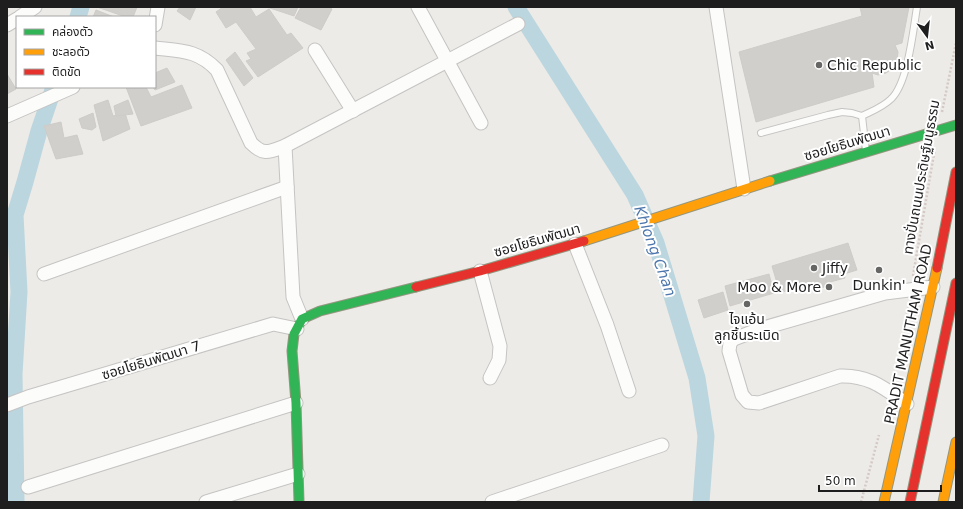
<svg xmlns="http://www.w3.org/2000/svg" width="963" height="509" viewBox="0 0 963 509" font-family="'DejaVu Sans','Noto Sans Thai',sans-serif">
  <rect width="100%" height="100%" fill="#ecebe7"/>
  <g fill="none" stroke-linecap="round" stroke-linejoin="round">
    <!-- canal -->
    <g stroke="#bbd6df" stroke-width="17">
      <polyline points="516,7 635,195 656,243 697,378 706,436 701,502"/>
      <polyline points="78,17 81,7"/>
      <polyline points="16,502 14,374 19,292 15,215 25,182 39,131 54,87"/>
    </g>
  </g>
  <!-- building -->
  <g fill="#d0cfcc" stroke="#cfccc8">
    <polygon points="97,7 137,7 133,17 126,17"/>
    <polygon points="180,7 196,7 190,20 177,11"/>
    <polygon points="223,7 250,7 256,17 269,9 287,35 291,33 303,48 258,77 246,61 251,59 247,53 256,49 236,22 226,28 216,12"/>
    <polygon points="267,7 298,7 294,16"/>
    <polygon points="301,7 329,7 332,9 321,30 295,18"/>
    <polygon points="860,7 909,7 902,43 895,45 898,52 897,61 893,68 886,73 878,75 872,73 874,87 756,122 739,52 862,16"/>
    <polygon points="96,10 114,17 93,17"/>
    <polygon points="235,52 253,78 244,86 226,60"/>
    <polygon points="167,68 175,82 155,90 153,87 155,87 155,73"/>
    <polygon points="7,74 16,89 7,94"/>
    <polygon points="182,85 192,108 141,126 126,87 146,87 151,97"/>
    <polygon points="108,100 113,116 125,113 130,129 103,141 94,105"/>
    <polygon points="128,100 133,114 116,116 114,106"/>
    <polygon points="93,113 96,127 92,130 82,128 79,119"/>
    <polygon points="61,122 64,138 77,135 83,154 56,159 44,126"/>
    <polygon points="848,243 857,270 844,274 845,278 830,282 831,285 814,290 813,286 796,291 795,288 780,293 772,266"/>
    <polygon points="769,274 774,293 730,306 725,286"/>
    <polygon points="723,292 728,310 704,318 698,300"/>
  </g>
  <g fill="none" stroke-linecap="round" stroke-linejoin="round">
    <defs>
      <g id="lane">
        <polyline points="761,133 828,115 842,112 852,113 862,116"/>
        <path d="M866 151 862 116C872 111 883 107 891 99 908 83 913 31 917 7"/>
      </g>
      <g id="street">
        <polyline points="418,7 481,123"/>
        <polyline points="716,7 744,189"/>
        <polyline points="20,17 35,7"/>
        <polyline points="7,25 17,19"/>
        <polyline points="155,25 158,7"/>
        <path d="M155 48C181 51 198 50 217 70L251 143C264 156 269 152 285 146L518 24"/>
        <polyline points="315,50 353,111"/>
        <polyline points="7,116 73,87"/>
        <polyline points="285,146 293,297 302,319"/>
        <polyline points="575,244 607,325 629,391"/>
        <polyline points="480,271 500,346 499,360 490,378"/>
        <polyline points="44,274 287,187"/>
        <path d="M907 404C884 388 869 375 840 376L759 403 748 402 742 395 729 351 730 343 734 339 760 329 885 293 933 287"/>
        <polyline points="7,405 28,397 273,324 297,329"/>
        <polyline points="28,487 296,403"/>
        <polyline points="206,502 298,474"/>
        <polyline points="492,502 662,445"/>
      </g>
      <g id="fast">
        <polyline points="770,181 956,125"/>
        <polyline points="299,502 296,403 292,351 294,334 302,319 320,311 416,287"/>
      </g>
      <g id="slow">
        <polyline points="584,241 770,181"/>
        <polyline points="884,502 937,268"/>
        <polyline points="943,502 956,442"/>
      </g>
      <g id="jam">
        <polyline points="937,268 956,172"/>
        <polyline points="416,287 480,271 584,241"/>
        <polyline points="910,502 956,283"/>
      </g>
    </defs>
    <!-- lane casing -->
    <use href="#lane" stroke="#c5c4c3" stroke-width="8"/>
    <!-- street casing -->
    <use href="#street" stroke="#c5c4c3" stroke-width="15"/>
    <!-- fast casing -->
    <use href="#fast" stroke="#93967f" stroke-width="11"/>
    <!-- slow casing -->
    <use href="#slow" stroke="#93967f" stroke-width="11"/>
    <!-- jam casing -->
    <use href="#jam" stroke="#93967f" stroke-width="11"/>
    <!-- path -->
    <g stroke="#d5c9c6" stroke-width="2.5" stroke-dasharray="2 2" stroke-linecap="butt">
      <polyline points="942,112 956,43"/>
      <polyline points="913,276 935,148"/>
      <polyline points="903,329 909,304"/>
      <polyline points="861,502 879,435"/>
    </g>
    <!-- lane -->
    <use href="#lane" stroke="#fcfcfb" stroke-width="6"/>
    <!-- street -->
    <use href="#street" stroke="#fcfcfb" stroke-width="13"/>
    <!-- fast -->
    <use href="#fast" stroke="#30b455" stroke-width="9"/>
    <!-- slow -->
    <use href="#slow" stroke="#ff9f0a" stroke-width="9"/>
    <!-- jam -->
    <use href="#jam" stroke="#e5322d" stroke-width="9"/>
  </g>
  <!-- markers -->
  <g fill="#666664" stroke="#fff" stroke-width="1.5">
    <circle cx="819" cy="65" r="4"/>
    <circle cx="814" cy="268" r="4"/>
    <circle cx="879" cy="270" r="4"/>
    <circle cx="829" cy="287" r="4"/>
    <circle cx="747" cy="304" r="4"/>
  </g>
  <g text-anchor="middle" stroke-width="4" stroke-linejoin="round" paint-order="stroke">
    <!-- poi labels -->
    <g font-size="14" fill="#1e1e1e" stroke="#fff" text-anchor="start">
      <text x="827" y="70">Chic Republic</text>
      <text x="822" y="273">Jiffy</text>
      <text x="879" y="290" text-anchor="middle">Dunkin'</text>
      <text x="821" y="292" text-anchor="end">Moo &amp; More</text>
      <text x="747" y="324" text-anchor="middle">ไจแอ้น<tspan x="747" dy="16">ลูกชิ้นระเบิด</tspan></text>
    </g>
    <!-- street labels -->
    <g font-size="14" fill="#1e1e1e" stroke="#fff">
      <text transform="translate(847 143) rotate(-17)" y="5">ซอยโยธินพัฒนา</text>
      <text transform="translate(921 177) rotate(-80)" y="5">ทางปั่นถนนประดิษฐ์มนูธรรม</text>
      <text transform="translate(537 240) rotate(-16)" y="5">ซอยโยธินพัฒนา</text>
      <text transform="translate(908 334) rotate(-78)" y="5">PRADIT MANUTHAM ROAD</text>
      <text transform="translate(151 360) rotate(-17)" y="5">ซอยโยธินพัฒนา 7</text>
    </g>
    <!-- water labels -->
    <g font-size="15" font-style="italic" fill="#4d77ac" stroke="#fff">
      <text transform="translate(655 251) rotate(70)" y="5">Khlong Chan</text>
    </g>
  </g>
  <!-- border -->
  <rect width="963" height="509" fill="none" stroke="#1e1e1e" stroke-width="16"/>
  <!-- legend -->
  <rect x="16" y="16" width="140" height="72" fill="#ffffff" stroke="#a5a5a5"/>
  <rect x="24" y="29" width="20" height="6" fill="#30b455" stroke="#a5a5a5"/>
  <text x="52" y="36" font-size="12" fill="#1e1e1e">คล่องตัว</text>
  <rect x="24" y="49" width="20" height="6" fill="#ff9f0a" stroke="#a5a5a5"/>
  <text x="52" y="56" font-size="12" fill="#1e1e1e">ชะลอตัว</text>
  <rect x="24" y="69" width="20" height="6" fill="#e5322d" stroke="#a5a5a5"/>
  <text x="52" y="76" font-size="12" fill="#1e1e1e">ติดขัด</text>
  <!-- north arrow -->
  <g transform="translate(927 36) rotate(165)" stroke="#ffffff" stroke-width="3" paint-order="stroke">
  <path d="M0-3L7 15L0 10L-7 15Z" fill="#1e1e1e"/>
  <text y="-6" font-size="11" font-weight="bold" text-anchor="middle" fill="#1e1e1e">N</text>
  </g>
  <!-- scale -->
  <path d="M819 485v6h122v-6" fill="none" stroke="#1e1e1e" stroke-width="2"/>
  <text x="825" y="485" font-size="12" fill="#1e1e1e" stroke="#ffffff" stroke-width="3" paint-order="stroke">50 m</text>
</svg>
